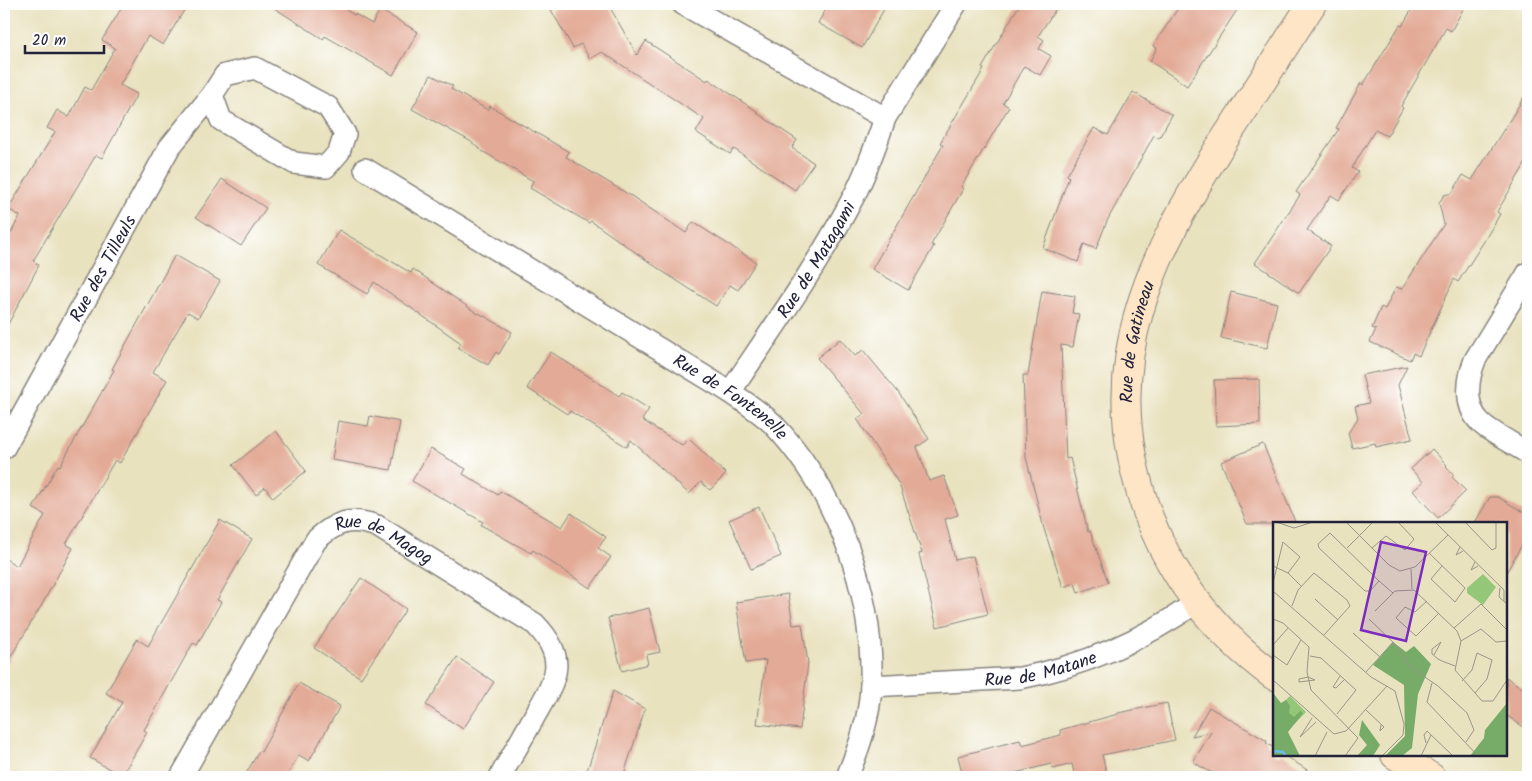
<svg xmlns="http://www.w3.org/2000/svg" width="1532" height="781" viewBox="0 0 1532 781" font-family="Kalam,sans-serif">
  <rect width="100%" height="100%" fill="#fff"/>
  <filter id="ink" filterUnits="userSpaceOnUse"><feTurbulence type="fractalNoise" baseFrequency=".02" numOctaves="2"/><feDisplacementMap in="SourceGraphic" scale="10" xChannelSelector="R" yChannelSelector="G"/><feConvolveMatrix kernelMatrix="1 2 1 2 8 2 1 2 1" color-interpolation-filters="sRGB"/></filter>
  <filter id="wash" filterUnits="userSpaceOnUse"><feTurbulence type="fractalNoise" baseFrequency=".0096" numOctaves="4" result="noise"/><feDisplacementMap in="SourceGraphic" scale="20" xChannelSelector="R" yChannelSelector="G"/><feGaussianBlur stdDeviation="1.12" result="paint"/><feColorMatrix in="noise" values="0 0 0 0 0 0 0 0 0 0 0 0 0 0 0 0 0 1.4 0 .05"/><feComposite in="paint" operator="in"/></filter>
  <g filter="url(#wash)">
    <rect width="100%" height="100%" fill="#e9e2bf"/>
    <g id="blocks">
      <!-- building -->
      <g fill="#e3ab97">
        <polygon points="124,4 188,4 163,45 148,36 120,85 137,94 102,158 96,155 33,261 39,265 4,332 4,246 20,216 8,209 55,132 47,128 57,110 69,117 85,87 91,90 115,48 102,40"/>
        <polygon points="268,4 337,4 354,15 355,14 372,24 380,10 418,32 393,75 325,36 323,39"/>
        <polygon points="563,4 608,4 637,55 646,41 707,81 708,79 758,112 757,113 797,140 792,148 814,163 795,190 734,149 730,154 696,132 704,119 602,52 590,59 581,44 573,48 551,10"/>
        <polygon points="829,4 887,4 862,48 818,23"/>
        <polygon points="1020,4 1059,4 1038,36 1044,40 1039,49 1051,56 1040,75 1024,66 1003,103 1009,107 961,187 963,189 931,245 934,246 908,290 872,269 943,145 940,143 984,69 982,68"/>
        <polygon points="1181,4 1241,4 1187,86 1150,61 1157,48 1153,46"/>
        <polygon points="1415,4 1466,4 1451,31 1446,28 1401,106 1403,108 1387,136 1375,130 1352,168 1358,172 1339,200 1331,195 1307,230 1331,246 1299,293 1255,263 1300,195 1296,192 1339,129 1336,128 1361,83 1363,85 1400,25 1402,26"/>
        <polygon points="431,75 453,86 451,89 488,110 490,106 569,152 566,157 633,197 686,233 693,222 756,262 738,290 730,285 716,306 662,271 591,221 589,223 530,188 533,181 482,151 470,141 412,109"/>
        <polygon points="1528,91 1528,159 1497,212 1500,214 1483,243 1458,282 1454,279 1419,356 1413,353 1410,360 1370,342 1376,329 1372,328 1381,307 1385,309 1396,287 1402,289 1444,224 1439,203 1444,195 1452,193 1463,175 1472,180"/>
        <polygon points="1133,92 1172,115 1159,138 1154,135 1107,221 1096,249 1084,244 1078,262 1043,248 1069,177 1067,175 1094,128 1108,135"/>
        <polygon points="222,179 266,208 241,246 196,217"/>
        <polygon points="339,230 411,273 413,269 478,314 479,313 512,332 499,354 496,352 488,365 458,348 461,343 374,282 367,294 318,265"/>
        <polygon points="175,255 220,281 198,318 188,312 153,372 167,380 120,463 115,460 66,544 73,548 40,608 4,668 4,558 17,566 45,515 33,508 58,465 60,466 114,370 112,369"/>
        <polygon points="1042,291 1075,296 1072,313 1079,314 1073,347 1061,345 1066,459 1070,458 1088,532 1090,531 1108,582 1078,593 1075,583 1063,587 1044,529 1026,457 1023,375 1028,375"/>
        <polygon points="1231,292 1277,303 1267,348 1221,338"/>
        <polygon points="840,339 855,356 863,350 898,392 929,439 917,447 929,481 944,476 958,515 945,519 955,560 973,556 988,614 937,627 919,554 922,553 899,484 857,419 864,414 817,358"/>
        <polygon points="551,352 619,396 622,392 649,409 642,420 682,445 689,439 726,474 710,490 701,482 689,494 631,440 627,447 570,411 567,414 527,388"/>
        <polygon points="1407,366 1398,385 1412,439 1376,447 1375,443 1352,448 1348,433 1358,418 1355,406 1369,403 1362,375"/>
        <polygon points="1259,379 1260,424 1216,426 1214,380"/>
        <polygon points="370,416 400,422 391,470 332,460 338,421 368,426"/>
        <polygon points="276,431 306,471 273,498 265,487 256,495 233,465"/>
        <polygon points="1263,444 1296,524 1247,524 1221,462"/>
        <polygon points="431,449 466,469 463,474 498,495 500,491 562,527 571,513 606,537 598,548 611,557 590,588 533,550 531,553 481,525 483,522 412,481"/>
        <polygon points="1432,449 1447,465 1446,466 1454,475 1452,477 1466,491 1438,518 1413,491 1423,482 1411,469"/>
        <polygon points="1490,497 1498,497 1528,515 1528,534 1506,573 1506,524 1474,524"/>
        <polygon points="759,507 781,556 751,569 729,520"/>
        <polygon points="220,520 252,539 217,600 221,602 197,645 193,643 144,730 147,732 122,776 90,758 122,702 106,693 137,639 148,646"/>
        <polygon points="361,578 406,609 361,678 314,648"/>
        <polygon points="788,594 793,625 802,624 808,663 800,729 757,724 766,660 746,663 736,602"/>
        <polygon points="649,608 660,652 646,655 648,664 622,671 608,618"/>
        <polygon points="457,657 494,682 463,729 426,705"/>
        <polygon points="1506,677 1528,692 1528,730 1506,715"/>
        <polygon points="299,683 340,706 309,761 299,755 286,777 244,777 259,751 261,752"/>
        <polygon points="613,691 645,709 623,777 585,777"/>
        <polygon points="1167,703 1175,740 1102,755 1107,774 1096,777 1075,777 1072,764 1053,769 1051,764 1007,775 1007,777 963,777 958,756 1020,740 1022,745 1061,735 1060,730 1118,714 1118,713"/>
        <polygon points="1209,707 1267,741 1266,743 1274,748 1274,755 1284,755 1318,777 1219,777 1193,762 1211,732 1192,736"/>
      </g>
    </g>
  </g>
  <g filter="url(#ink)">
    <use href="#blocks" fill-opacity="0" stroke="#86827d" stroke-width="1"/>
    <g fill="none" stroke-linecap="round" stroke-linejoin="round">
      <defs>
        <g id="street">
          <polyline points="683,4 885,118 956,4"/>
          <path id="s1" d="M365 169 730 392C744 402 761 412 773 424 837 492 874 592 871 685 870 717 859 748 847 777"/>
          <path d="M1528 273 1475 360C1467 380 1464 407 1481 423 1493 434 1514 444 1528 453"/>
          <path id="s2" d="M730 392C773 328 818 265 854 196 867 171 876 145 885 118"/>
          <path id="s3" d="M4 448 169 148 212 95 225 75 255 68 328 107 345 134 339 152 326 167 294 163 221 120 212 95"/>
          <path id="s4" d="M871 686 1020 678C1084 666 1143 640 1197 602"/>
          <path id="s5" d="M181 777 316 540C337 521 350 517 377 526L535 624C570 660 555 680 534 717 523 737 511 757 500 777"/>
        </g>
        <g id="secondary">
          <path id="s6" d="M1274 676C1214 632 1168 574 1144 503 1097 360 1151 256 1226 137 1255 93 1283 48 1312 4"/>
          <polyline points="1395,755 1431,777"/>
        </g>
      </defs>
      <!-- street casing -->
      <use href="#street" stroke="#86827d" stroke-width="24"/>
      <!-- secondary casing -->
      <use href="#secondary" stroke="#86827d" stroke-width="30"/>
      <!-- street -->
      <use href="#street" stroke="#fff" stroke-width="21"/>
      <!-- secondary -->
      <use href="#secondary" stroke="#fde5c5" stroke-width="28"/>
    </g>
  </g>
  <g text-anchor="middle" stroke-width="5" stroke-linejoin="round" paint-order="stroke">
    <!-- street labels -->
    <g font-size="18" fill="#22223b" stroke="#fff">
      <text dy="6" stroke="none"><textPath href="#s2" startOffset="158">Rue de Matagami</textPath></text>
      <text dy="6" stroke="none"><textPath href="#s3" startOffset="205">Rue des Tilleuls</textPath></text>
      <text dy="6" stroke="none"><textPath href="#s6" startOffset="384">Rue de Gatineau</textPath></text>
      <text dy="6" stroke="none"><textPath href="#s1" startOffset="431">Rue de Fontenelle</textPath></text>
      <text dy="6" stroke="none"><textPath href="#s5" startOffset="350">Rue de Magog</textPath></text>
      <text dy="6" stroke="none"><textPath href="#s4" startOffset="171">Rue de Matane</textPath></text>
    </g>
  </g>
  <!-- overview -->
  <g transform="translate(1273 522)">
    <rect width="234" height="234" fill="#e9e2bf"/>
    <path d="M210 52 223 65 210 83 194 71V66ZM17 174 33 190 15 209 6 234 0 190Z" fill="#94c778"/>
    <path d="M120 120 133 130 141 124 158 142 145 172 139 226 129 234H112L132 214 131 163 100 143ZM0 171 8 181 13 178 17 184 16 191 21 195 27 189 30 191 15 210 27 234H0ZM234 181V234H197L211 216 212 208ZM89 198 107 223 100 234H84L94 223 86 213Z" fill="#77ac68"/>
    <path fill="none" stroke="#68bfe5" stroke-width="2.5" d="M0 229 10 230 13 234"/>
    <path fill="none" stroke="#99958a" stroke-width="1" d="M3 0 21 6 40 0M73 0 116 43 127 49 142 45 175 13M162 0 231 68V79M192 0 219 28 223 26V0M57 11 106 59 97 69H92L46 26 45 22ZM187 25 183 33 190 29M74 26 100 0M99 26 113 14 132 28 141 17 125 0M156 31 192 66 182 80 158 57 169 44M202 40 198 48 205 44M0 44 15 51 28 64M138 47 139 67M106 59 120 71M0 61 10 20 27 35 15 51M227 66 226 75 234 82M0 69 98 155 122 169 131 202 130 213 109 234M154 79 142 90 132 85 123 96 143 114 166 91M45 80 42 77 65 98M19 84 25 68 41 51 74 78 77 84 51 113M102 89 122 69 141 68 184 109 188 119 182 148 209 179H220L234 158M0 97 10 101 36 125 34 150 38 168 85 216 72 234M96 97 126 126 137 145 165 164 194 191 201 208 193 220M181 106 208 82 234 108M83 114 80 111 107 135M188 119 208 107 223 120 234 119M0 123 15 106M0 133 14 143 28 118M161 133 168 120 159 127V132L165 137 169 139 182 144M37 134 48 136 83 168 64 192M93 150 120 120M67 154 60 165 63 166 71 158M35 155 42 158 26 160V157ZM0 158 61 212 73 209 114 164M189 159 199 148 204 131 219 138 214 157 202 171M159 161 154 180 205 234M93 188 111 205 107 209 108 203M39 196 27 215 43 200M153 221 151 213 154 209 180 234M42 234 54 210M148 234 158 213"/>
    <path fill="#7b2cbf" fill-opacity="0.15" stroke="#7b2cbf" stroke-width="2.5" d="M108 20 153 30 133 119 88 108Z"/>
    <rect width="234" height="234" fill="none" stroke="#22223b" stroke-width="2.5"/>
  </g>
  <!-- margin -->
  <rect width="1532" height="781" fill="none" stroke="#fff" stroke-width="20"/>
  <!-- scale -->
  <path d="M25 45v8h79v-8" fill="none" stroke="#22223b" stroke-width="2.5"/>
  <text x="32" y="45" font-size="15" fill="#22223b" stroke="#ffffff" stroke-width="4" paint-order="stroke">20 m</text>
</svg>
